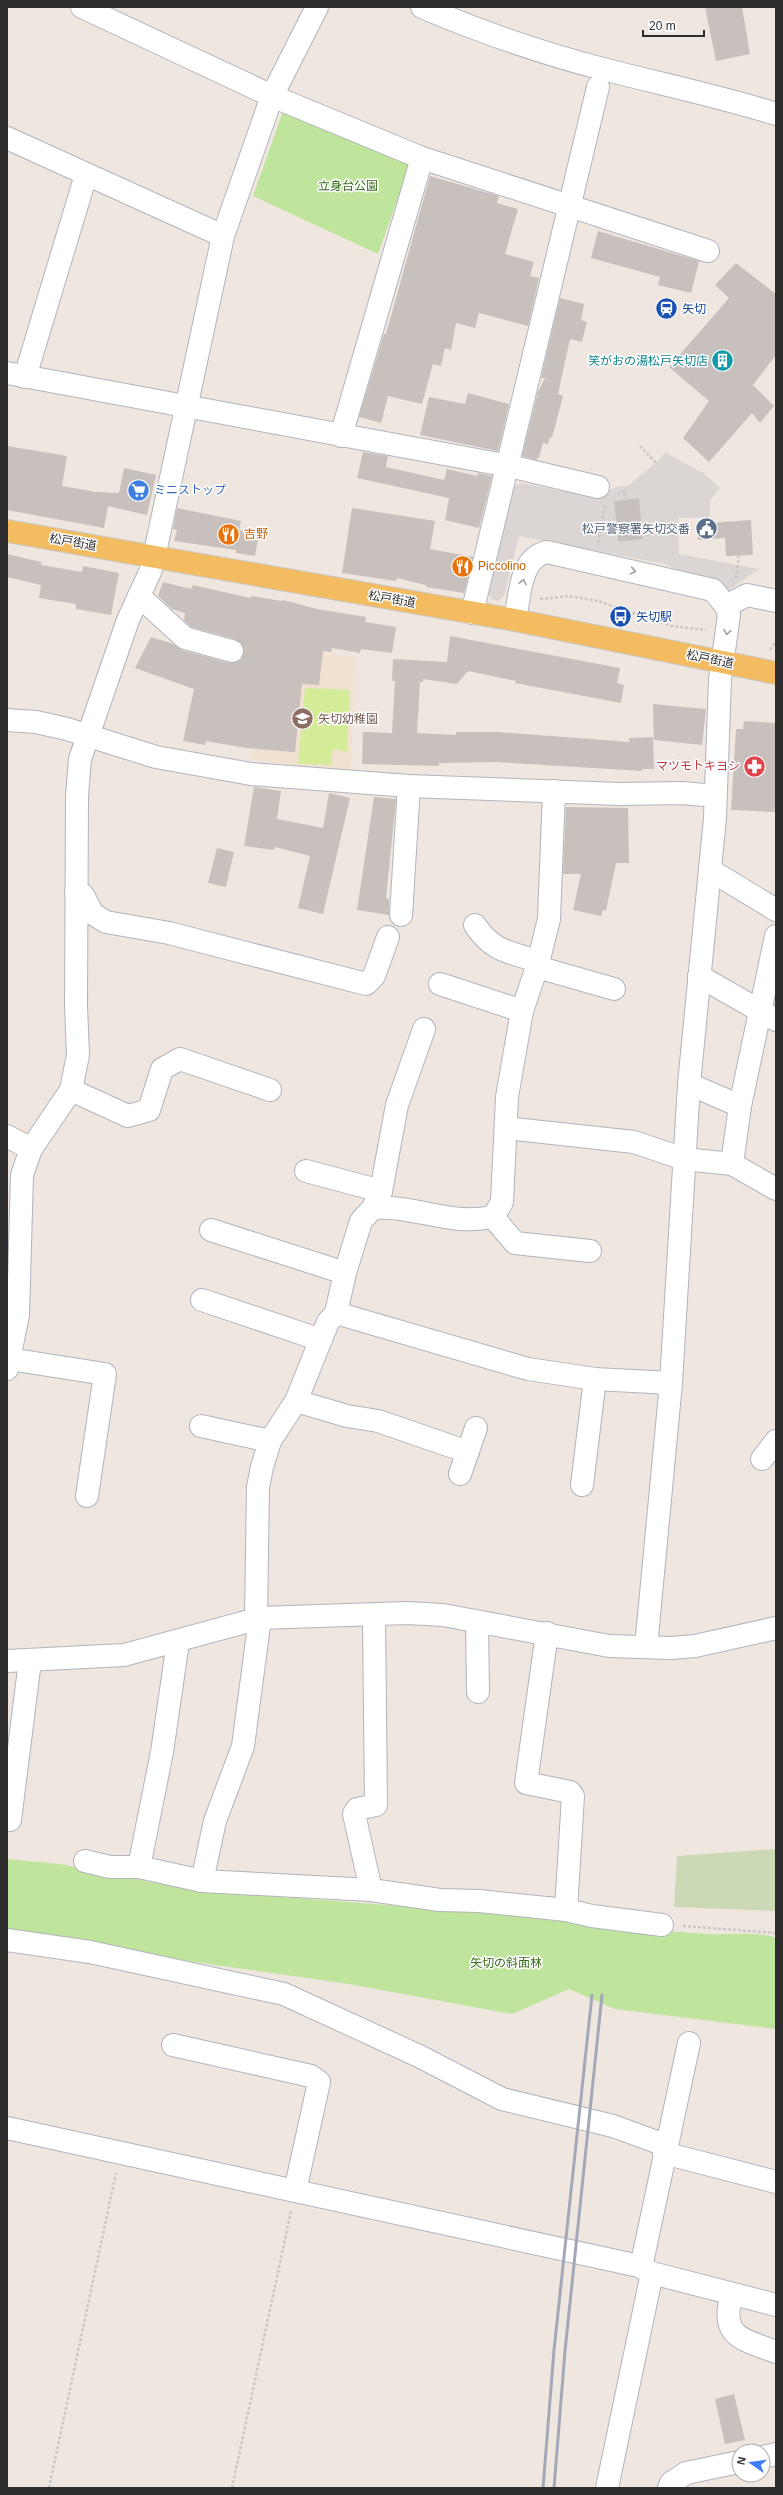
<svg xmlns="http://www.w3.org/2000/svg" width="783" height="2495" viewBox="0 0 783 2495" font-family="Helvetica,'Noto Sans JP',sans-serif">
  <rect width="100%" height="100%" fill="#efe6e0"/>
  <!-- education -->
  <polygon fill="#f0e1d0" points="264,647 354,657 351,775 284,770 284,764 250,759 257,679"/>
  <!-- green -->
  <g fill="#bfe59c">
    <polygon points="284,108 413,156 378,254 253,196"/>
    <path d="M7 1859 60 1864 191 1890 568 1919C616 1927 661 1931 709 1934 732 1935 755 1931 776 1938V2029L615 2009 569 1989 512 2014 349 1984 7 1935Z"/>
  </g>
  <!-- cemetery -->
  <polygon fill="#ccd9b7" points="776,1849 776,1911 674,1907 677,1856"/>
  <!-- pitch -->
  <polygon fill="#d4ec98" points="305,688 350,690 347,752 333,749 331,765 298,764"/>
  <!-- plaza -->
  <path fill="#dbd6d3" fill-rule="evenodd" d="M665 452 703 473 720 488 710 500V517L678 518 679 554 759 569 726 592 665 564 519 536 504 595 499 601 492 599 487 591 512 488 521 483 597 498 616 487 629 485 658 461ZM639 498 643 539 618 542 614 501Z"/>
  <!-- building -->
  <g fill="#c7c0bc">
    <polygon points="705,7 742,7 750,54 716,61"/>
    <polygon points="430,176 499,196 497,203 518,209 505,254 534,262 530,276 539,278 528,326 479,313 475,328 456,323 451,350 445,348 441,366 433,364 422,404 388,396 381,423 359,417 384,334 386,334"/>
    <polygon points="598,231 699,261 691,293 658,285 660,277 591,258"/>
    <polygon points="736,263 776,294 776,355 753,385 774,406 760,423 752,413 709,462 683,438 709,401 669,367 729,298 715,285"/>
    <polygon points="560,298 584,304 581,320 587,322 582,342 570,339 558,394 563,396 552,438 550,437 548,444 543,443 539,457 536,460 522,456 538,392 545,378 541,378"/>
    <polygon points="468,393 509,404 498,451 420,435 429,397 465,404"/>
    <polygon points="7,446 67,456 62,486 96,492 119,493 124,468 156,475 147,515 108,506 104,528 7,510"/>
    <polygon points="363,452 388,456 386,467 444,480 447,469 477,476 478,473 492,476 479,528 445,520 449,498 357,478"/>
    <polygon points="639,498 643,539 618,542 614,501"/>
    <polygon points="177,508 241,521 239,530 259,534 255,556 236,553 236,550 174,541 177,530 173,529"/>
    <polygon points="352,508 435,521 430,549 473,557 464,593 426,587 426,585 397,578 396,581 342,573"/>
    <polygon points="751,520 753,555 726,556 725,538 698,540 697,524"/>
    <polygon points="7,554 41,562 41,565 82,572 83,566 119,573 111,615 76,609 76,604 39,598 41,585 7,577"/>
    <polygon points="163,582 191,589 193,585 250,598 251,596 282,601 283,600 317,609 366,617 365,622 396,627 392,653 361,649 360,653 332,648 331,652 323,651 319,685 302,684 295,752 246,748 206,741 205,745 183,741 194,689 135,668 151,637 173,644 182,650 229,663 241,660 244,648 235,639 191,627 184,620 185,613 172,609 158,596"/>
    <polygon points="450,636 620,668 617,683 624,685 621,703 515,683 516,681 468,671 457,684 423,679 423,682 420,682 417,733 456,735 456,732 498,732 630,742 629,738 653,737 654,769 642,769 642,771 495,762 439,763 439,766 362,764 363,732 392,733 395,681 392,681 393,659 447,662"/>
    <polygon points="653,704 706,709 702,745 654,740"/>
    <polygon points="744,721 776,723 775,812 731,810 736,729 743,729"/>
    <polygon points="254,787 281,791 277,819 323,828 329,793 350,798 323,914 298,908 310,856 275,847 274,850 244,846"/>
    <polygon points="374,797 396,799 386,898 389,899 389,915 357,910"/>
    <polygon points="566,807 628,808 629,863 616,863 606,910 603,910 601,916 573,910 581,874 563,874"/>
    <polygon points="217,848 234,852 226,887 208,883"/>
    <polygon points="734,2394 745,2440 725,2444 715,2399"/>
  </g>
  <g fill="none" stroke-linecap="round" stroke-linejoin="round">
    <defs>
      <g id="minor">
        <polyline points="82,7 272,96 422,158 708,251"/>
        <path d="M422 7C481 32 541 53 603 69 661 84 719 96 776 114"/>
        <polyline points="7,138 223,236"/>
        <polyline points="7,373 509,466 598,487"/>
        <polyline points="25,377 86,175"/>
        <polyline points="341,436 422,158"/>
        <polyline points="139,596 185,638 232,651"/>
        <polyline points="726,606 747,595 776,601"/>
        <polyline points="472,613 598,87"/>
        <path d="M515 620C520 597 519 558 547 552L713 590 726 606 729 615 720 679 715 818 689 1084 671 1383 646 1647"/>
        <polyline points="7,720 36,722 67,729 156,757 251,774 409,786 619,794 682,793 715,796"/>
        <polyline points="710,870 776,910"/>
        <polyline points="76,892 83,895 93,914 106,922 169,933 366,984 374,976 388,937"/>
        <polyline points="401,915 409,786"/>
        <path d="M475 925C493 952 509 952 538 961"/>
        <polyline points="537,967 614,989"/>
        <polyline points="699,976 776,1020"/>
        <polyline points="440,984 522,1011"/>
        <polyline points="689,1084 740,1106"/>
        <polyline points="71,1090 128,1116 149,1110 162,1069 180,1059 270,1090"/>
        <polyline points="506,1128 634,1142 684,1159 732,1164 776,1189"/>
        <polyline points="7,1136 31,1149"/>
        <polyline points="732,1164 740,1106 776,936"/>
        <polyline points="306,1171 381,1191"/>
        <polyline points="373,1208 381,1191 397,1105 424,1029"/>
        <polyline points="493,1217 515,1243 590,1251"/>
        <polyline points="211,1230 345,1273"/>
        <polyline points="202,1300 321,1340"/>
        <polyline points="336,1313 528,1369 595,1379 671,1383"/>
        <polyline points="9,1359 105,1374 87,1496"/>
        <polyline points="7,1369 18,1315 22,1175 31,1149 71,1090 78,1055 76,1006 77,796 80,759 128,620 150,572 154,557 223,236 272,96 317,7"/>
        <polyline points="296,1401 347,1416 378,1421 468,1452"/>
        <polyline points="201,1426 270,1441"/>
        <polyline points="762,1459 776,1441"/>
        <polyline points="460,1474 476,1428"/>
        <polyline points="582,1485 595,1379"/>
        <path d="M256 1618 258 1487 262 1467 270 1441 296 1401 328 1322 336 1313 345 1273 361 1221 373 1208C417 1205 447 1226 493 1217L502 1202 507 1097 522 1011 537 967 549 919 554 791"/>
        <polyline points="477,1622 478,1692"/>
        <polyline points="547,1633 526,1783 570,1792 573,1796 566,1910"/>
        <polyline points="7,1661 124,1655 260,1618 407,1613 443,1615 609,1646 671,1648 695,1646 776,1628"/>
        <polyline points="10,1820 30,1661"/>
        <polyline points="85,1861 110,1867 139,1867 202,1881 371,1890 440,1900 479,1901 566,1910 592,1916 662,1925"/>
        <polyline points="139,1867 162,1752 178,1642"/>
        <polyline points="202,1881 215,1821 243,1746 260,1618"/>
        <polyline points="371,1890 354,1814 357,1809 376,1805 374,1616"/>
        <polyline points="7,1940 90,1952 284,1994 421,2057 502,2099 613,2126 665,2145"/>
        <polyline points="173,2045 311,2076 319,2082 295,2191"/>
        <polyline points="7,2128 639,2266 652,2273 607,2488"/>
        <polyline points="664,2153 776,2182"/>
        <polyline points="641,2267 689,2043"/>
        <polyline points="652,2273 776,2305"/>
        <path d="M732 2294C719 2337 742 2339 776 2352"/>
        <polyline points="763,2457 776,2454"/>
        <polyline points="669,2488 671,2483 686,2473 739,2462"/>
      </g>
      <polyline id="major" points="7,531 515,620 776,673"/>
    </defs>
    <!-- minor casing -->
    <use href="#minor" stroke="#b0b4bd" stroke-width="24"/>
    <!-- major casing -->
    <use href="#major" stroke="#c8c8c8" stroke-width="24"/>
    <!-- path -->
    <g stroke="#c8c8c8" stroke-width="2.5" stroke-dasharray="3 2" stroke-linecap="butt">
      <polyline points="640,446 656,463"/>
      <polyline points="618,494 625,491 625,499"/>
      <polyline points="598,543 605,506"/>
      <polyline points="736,578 739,556"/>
      <polyline points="540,599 569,596 598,601 672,626 706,630"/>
      <polyline points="770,650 776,641"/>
      <polyline points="683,1926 776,1933"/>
      <polyline points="49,2488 116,2173"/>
      <polyline points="232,2488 291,2211"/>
    </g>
    <!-- minor -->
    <use href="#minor" stroke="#fff" stroke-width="22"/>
    <!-- major -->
    <use href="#major" stroke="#f3bc61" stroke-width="22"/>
    <!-- rail -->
    <g stroke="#a2a8b7" stroke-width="3">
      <polyline points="543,2488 554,2350 592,1995"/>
      <polyline points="554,2488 565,2351 602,1995"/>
    </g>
  </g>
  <!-- one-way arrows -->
  <defs><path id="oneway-chevron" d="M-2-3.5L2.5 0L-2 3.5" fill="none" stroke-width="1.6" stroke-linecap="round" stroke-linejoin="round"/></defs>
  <g stroke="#a0a0a0">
    <use href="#oneway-chevron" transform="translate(633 571) rotate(12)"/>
    <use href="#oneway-chevron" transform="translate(523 582) rotate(-78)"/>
    <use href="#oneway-chevron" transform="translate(727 632) rotate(99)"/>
  </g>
  <!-- icons -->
  <defs>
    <symbol id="station-disc" viewBox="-11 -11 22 22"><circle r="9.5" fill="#1a4fb4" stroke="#fff"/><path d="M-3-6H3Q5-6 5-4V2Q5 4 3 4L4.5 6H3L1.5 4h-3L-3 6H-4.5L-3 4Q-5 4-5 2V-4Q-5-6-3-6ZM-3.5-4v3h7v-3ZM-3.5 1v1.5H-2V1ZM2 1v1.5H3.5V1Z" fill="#fff"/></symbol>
    <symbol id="building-disc" viewBox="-11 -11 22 22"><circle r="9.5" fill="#0f9aa8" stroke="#fff"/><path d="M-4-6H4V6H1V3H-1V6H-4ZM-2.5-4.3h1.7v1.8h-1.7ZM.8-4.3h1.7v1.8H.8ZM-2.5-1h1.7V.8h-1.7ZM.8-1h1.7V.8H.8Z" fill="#fff"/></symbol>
    <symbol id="supermarket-disc" viewBox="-11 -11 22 22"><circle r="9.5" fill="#3f7fe0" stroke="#fff"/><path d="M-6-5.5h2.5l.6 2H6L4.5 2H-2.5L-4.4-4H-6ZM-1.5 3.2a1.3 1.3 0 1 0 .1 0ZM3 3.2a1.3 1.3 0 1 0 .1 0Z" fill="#fff"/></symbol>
    <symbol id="civic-disc" viewBox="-11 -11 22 22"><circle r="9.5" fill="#5c6f8a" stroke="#fff"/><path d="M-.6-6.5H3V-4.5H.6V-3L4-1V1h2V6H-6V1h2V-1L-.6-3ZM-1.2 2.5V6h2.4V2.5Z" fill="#fff"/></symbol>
    <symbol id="restaurant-disc" viewBox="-11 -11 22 22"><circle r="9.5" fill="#e8710a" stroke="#fff"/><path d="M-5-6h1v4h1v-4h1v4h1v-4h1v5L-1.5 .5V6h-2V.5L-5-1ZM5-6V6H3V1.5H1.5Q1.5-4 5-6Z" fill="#fff"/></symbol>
    <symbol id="bus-disc" viewBox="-11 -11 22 22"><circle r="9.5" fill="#1a4fb4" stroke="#fff"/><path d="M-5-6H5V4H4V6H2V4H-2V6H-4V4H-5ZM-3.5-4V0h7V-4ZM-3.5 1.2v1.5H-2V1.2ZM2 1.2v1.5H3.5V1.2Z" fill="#fff"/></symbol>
    <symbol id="school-disc" viewBox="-11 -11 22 22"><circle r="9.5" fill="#8d6e63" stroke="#fff"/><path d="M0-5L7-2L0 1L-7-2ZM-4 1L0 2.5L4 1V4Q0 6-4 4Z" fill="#fff"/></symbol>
    <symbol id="pharmacy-disc" viewBox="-11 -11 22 22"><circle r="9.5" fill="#e0444e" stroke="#fff"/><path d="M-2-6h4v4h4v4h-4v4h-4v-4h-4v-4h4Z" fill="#fff"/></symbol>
  </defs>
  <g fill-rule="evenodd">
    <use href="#station-disc" x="654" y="296" width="25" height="25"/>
    <use href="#building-disc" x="710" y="348" width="25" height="25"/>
    <use href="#supermarket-disc" x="126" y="478" width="25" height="25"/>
    <use href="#civic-disc" x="694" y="516" width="25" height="25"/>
    <use href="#restaurant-disc" x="216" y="522" width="25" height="25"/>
    <use href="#restaurant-disc" x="450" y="554" width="25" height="25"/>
    <use href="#bus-disc" x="608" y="604" width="25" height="25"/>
    <use href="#school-disc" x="290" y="706" width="25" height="25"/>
    <use href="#pharmacy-disc" x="742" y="754" width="25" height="25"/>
  </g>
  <g text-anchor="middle" stroke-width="3" stroke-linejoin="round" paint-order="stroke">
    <!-- park labels -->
    <g font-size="12" fill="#376d1a" stroke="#fff">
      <text x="348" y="190">立身台公園</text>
      <text x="506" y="1967">矢切の斜面林</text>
    </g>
    <!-- transit labels -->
    <g font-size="12" fill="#164399" stroke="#fff" text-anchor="start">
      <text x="682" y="313">矢切</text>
      <text x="636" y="621">矢切駅</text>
    </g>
    <!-- culture labels -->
    <g font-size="12" fill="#0d838f" stroke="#fff" text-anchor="end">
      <text x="708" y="365">笑がおの湯松戸矢切店</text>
    </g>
    <!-- shop labels -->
    <g font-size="12" fill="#366cbe" stroke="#fff" text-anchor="start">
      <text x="154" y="494">ミニストップ</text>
    </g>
    <!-- service labels -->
    <g font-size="12" fill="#4e5e75" stroke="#fff" text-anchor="end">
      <text x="690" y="533">松戸警察署矢切交番</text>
    </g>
    <!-- food labels -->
    <g font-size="12" fill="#c56008" stroke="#fff" text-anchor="start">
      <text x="244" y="538">吉野</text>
      <text x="478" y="570">Piccolino</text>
    </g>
    <!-- street labels -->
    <g font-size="12" fill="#2d2d2d" stroke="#fff">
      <text transform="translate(73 542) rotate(10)" y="4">松戸街道</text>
      <text transform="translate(392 599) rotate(10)" y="4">松戸街道</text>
      <text transform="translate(710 659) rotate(12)" y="4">松戸街道</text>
    </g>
    <!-- education labels -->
    <g font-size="12" fill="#785e54" stroke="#fff" text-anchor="start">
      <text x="318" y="723">矢切幼稚園</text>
    </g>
    <!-- health labels -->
    <g font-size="12" fill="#be3a42" stroke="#fff" text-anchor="end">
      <text x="740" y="770">マツモトキヨシ</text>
    </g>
  </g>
  <!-- border -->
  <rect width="783" height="2495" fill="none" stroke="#2d2d2d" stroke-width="16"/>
  <!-- north arrow -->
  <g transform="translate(751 2463) rotate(283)"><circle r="19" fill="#ffffff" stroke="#ababab"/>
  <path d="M0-3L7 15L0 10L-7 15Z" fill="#3f7dfc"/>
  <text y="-6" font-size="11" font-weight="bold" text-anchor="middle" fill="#2d2d2d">N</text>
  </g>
  <!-- scale -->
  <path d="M643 30v6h61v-6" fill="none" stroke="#2d2d2d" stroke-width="2"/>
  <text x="649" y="30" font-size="12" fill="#2d2d2d" stroke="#ffffff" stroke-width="3" paint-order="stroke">20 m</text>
</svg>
